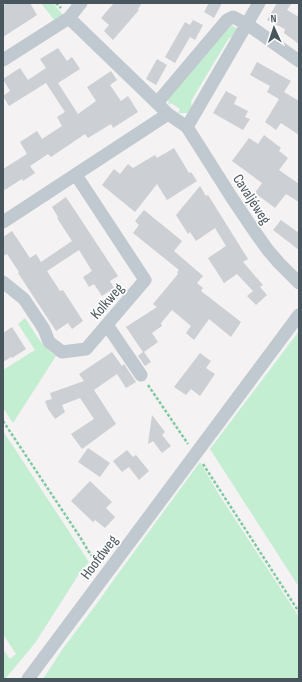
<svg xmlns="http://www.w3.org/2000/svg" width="302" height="682" viewBox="0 0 302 682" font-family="'Sofia Sans Condensed',sans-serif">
  <rect width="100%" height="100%" fill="#f4f2f2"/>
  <!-- green -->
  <g fill="#c3eed1">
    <polygon points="41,3 53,3 63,15 54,20"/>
    <polygon points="231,25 238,29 235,36 229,38 194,96 191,102 192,109 188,113 178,113 180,109 171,103 169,105 168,99"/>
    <path d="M25 318C34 331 42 348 56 356L13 423 3 408V370L35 350 18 324Z"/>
    <polygon points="299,331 299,587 210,449"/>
    <polygon points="3,431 89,562 79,574 35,643 5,679 3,679 3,649 10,659 16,654 3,634"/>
    <polygon points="200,462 218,493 299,617 299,679 43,679 64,647 98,602 115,578"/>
  </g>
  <!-- building -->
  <g fill="#cccfd3">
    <polygon points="7,3 30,3 37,15 3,37 3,6"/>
    <polygon points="114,3 142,3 138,9 139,10 113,40 104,31 109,25 101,18"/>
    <polygon points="209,3 222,3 214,18 204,12"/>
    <polygon points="277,3 292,3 287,10 299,17 299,44 284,33 285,29 267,20"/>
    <polygon points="193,20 203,25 195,40 190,37 175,63 165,57 185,22 190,25"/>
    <polygon points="58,48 67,61 72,57 80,69 58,83 78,114 96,101 87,87 111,71 117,80 110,85 121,101 128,96 138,112 113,128 111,124 88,138 85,134 51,157 48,154 30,166 35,173 23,181 22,179 3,191 3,169 27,154 20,142 37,131 42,139 62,126 57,117 65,112 46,83 9,106 3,96 10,91 3,79 20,68 28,80 46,68 40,59"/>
    <polygon points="157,59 167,65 156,85 146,79"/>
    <polygon points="257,62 291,81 284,92 299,101 299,135 281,123 276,130 265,122 279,99 267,92 270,86 250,75"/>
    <polygon points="226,91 237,97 234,104 248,111 245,117 250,119 243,130 213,113"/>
    <polygon points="264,135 281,148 279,151 288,158 279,170 299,184 299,202 286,194 275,208 255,193 262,183 232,161 249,138 258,144"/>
    <polygon points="174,148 189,173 191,172 197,181 167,200 157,184 135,212 102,185 114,169 120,174 128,164 133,168 155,155 157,158"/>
    <polygon points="200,186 206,196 208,195 248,259 243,262 263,285 260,287 267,295 256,305 247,296 253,291 237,274 224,283 208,258 226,246 215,228 196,241 190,232 188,234 176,215"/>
    <polygon points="66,197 118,276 110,281 114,288 102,296 94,284 89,287 83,277 92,271 79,250 47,271 60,291 63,290 83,321 72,329 68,323 56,331 18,273 19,272 7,254 3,256 3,237 12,231 30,258 36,254 41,262 72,241 57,218 58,217 52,207"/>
    <polygon points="144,210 182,241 174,251 203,276 197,283 203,288 201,291 241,322 231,337 209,319 194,340 186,333 191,326 172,310 161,323 162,326 152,333 158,342 144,352 151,362 145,366 138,356 143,352 126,327 157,307 153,304 178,274 177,273 179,270 133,233 139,225 135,221"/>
    <polygon points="281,220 299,233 299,250 273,230"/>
    <polygon points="12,327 26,349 12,358 11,357 3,362 3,333"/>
    <polygon points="112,352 122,366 124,364 136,382 126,388 117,374 94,390 116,424 82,449 71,434 94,419 80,398 62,405 65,412 55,419 48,409 45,401 52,399 50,393 84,381 79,374"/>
    <polygon points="200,353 211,361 206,368 215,374 200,396 191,389 186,395 174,387"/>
    <polygon points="152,415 165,432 162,435 171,446 162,453 153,441 148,444"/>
    <polygon points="88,448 110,463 100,477 78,462"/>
    <polygon points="127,450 133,457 136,455 149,471 139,480 129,467 122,472 113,461"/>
    <polygon points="90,481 112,502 106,508 115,517 105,528 95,520 93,522 71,501"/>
  </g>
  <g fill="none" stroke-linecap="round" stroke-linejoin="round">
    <!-- path -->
    <g stroke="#7dcaa0" stroke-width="2.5" stroke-dasharray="3 2" stroke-linecap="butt">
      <polyline points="56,3 61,8"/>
      <polyline points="148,385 188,444"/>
      <polyline points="3,421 80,537 89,552 98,564"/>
      <polyline points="203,464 299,612"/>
    </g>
    <!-- minor -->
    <g stroke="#c0c9cf" stroke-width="13">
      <polyline points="69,18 157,103"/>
      <polyline points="3,60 69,18 81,3"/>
      <polyline points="299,61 247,24 233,17 227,20 157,103 168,114 187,127 232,198 255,232 267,249 279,263 299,283"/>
      <polyline points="187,127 259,3"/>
      <polyline points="3,222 168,114"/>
      <polyline points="3,282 24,299 44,329 49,342 62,352 86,349 145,280 76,175"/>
      <polyline points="107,325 141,375"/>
      <polyline points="28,679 299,315"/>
    </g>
  </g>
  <g text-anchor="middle" stroke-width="3.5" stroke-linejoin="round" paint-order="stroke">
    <!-- street labels -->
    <g font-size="15" fill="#4a565e" stroke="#fff">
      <text transform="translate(252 199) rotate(57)" y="5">Cavaljéweg</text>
      <text transform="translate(107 301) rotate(-49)" y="5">Kolkweg</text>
      <text transform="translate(99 557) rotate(-53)" y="5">Hoofdweg</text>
    </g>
  </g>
  <!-- border -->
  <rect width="302" height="682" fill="none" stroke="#4a565e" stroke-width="8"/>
  <!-- north arrow -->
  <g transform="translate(274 28) rotate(357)" stroke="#ffffff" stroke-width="3" paint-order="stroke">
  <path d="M0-3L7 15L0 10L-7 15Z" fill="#4a565e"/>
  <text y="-6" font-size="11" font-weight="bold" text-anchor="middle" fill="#4a565e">N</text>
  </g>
</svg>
